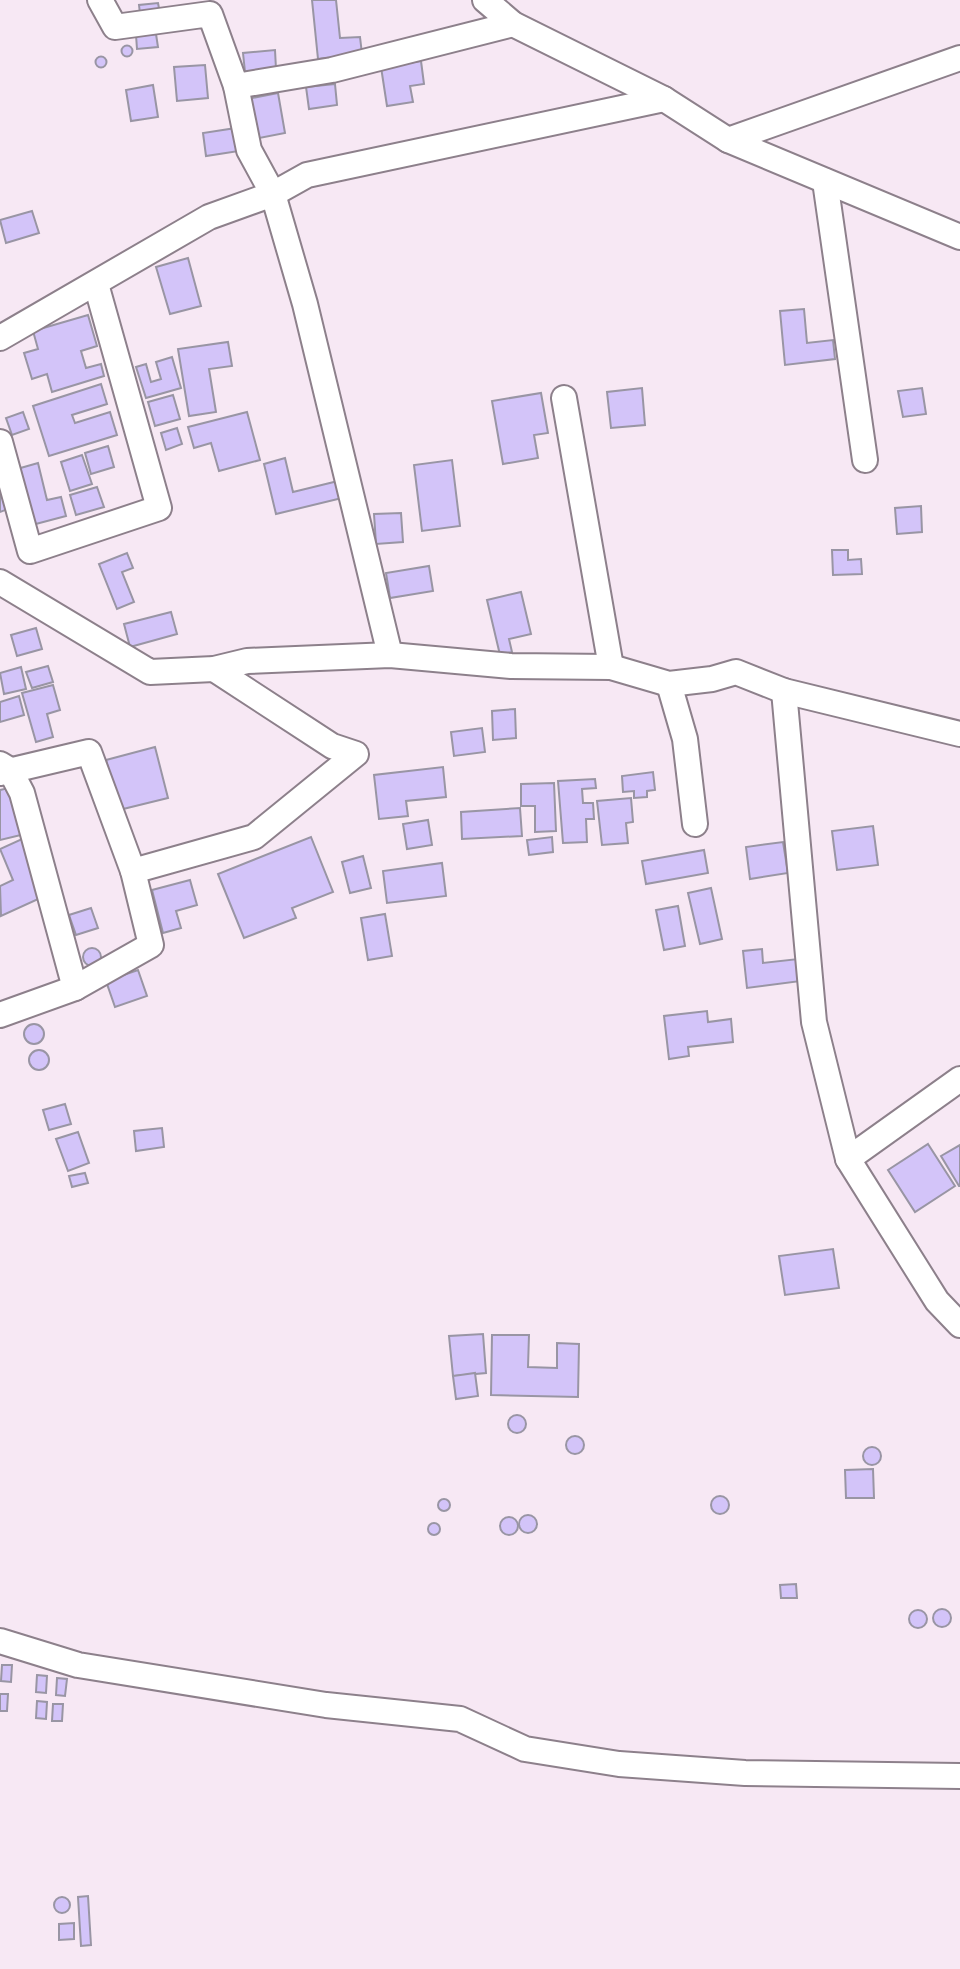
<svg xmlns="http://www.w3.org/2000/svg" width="960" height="1969" viewBox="0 0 960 1969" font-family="Raleway,sans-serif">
  <rect width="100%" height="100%" fill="#f7e8f4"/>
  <!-- building -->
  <g fill="#d3c4f9" stroke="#9995a4" stroke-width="2">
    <polygon points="312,0 336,0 340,38 360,37 362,54 318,59"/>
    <polygon points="158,3 161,19 141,22 139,5"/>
    <polygon points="156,34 158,47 137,49 136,35"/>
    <circle cx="127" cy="51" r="5.5"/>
    <polygon points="275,50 276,69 245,72 243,53"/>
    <circle cx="101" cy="62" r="5.5"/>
    <polygon points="421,61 424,84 410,86 413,102 387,106 381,67"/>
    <polygon points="205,65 208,98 177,101 174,67"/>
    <polygon points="335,84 337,105 309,109 306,87"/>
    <polygon points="153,85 158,117 131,121 126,90"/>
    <polygon points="278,93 285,133 254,139 247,99"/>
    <polygon points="236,128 239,151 206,156 203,133"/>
    <polygon points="32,211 39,233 6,243 0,220"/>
    <polygon points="188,258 201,306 170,314 156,267"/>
    <polygon points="804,309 807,343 833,340 835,359 785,365 780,311"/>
    <polygon points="88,315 97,346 81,351 86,368 101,364 104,376 52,392 47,374 32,379 24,353 38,349 33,331"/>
    <polygon points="228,342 232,366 209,369 216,412 189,416 178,349"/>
    <polygon points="172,357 181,388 146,398 136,367 146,364 151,382 161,379 156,362"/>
    <polygon points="101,384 107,404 72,415 75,423 110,412 117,435 49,456 33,406"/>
    <polygon points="642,388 645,425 611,428 607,392"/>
    <polygon points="922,388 926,414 903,417 898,391"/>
    <polygon points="541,393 548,433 534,435 538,458 503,464 492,401"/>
    <polygon points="173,395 180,419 155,426 148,402"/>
    <polygon points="23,412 29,429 12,435 6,418"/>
    <polygon points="247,412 260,460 219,471 211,443 194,448 188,427"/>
    <polygon points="177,428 182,444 166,450 161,433"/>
    <polygon points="108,446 114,467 91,474 85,453"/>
    <polygon points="82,455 92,484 70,491 61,462"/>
    <polygon points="285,458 293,492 338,481 342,498 276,514 264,464"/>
    <polygon points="452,460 460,526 422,531 414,465"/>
    <polygon points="38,463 47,500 61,497 66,516 32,525 17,469"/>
    <polygon points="97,487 104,507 76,515 70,495"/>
    <polygon points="0,488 8,509 0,512"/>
    <polygon points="921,506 922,532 897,534 895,508"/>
    <polygon points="401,513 403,542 376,544 374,514"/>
    <polygon points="832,550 848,550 848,560 861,559 862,574 833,575"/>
    <polygon points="127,553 133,568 122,572 134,602 117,609 99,564"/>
    <polygon points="429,566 433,591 390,598 386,573"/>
    <polygon points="521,592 531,634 509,639 512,652 500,655 487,600"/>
    <polygon points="171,612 177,634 130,647 124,624"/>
    <polygon points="36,628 42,649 17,656 11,635"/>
    <polygon points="48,666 53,682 32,688 26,672"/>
    <polygon points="21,667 26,689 4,694 0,673"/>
    <polygon points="53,685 60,710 47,714 53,737 36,742 22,693"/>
    <polygon points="19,696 24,715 0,722 0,702"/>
    <polygon points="515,709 516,738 493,740 492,711"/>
    <polygon points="482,728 485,752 454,756 451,732"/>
    <polygon points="155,747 168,798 119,810 106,760"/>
    <polygon points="443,767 446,797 406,801 408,816 379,819 374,775"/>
    <polygon points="653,772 655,790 647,791 647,797 634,798 634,791 623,792 622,776"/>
    <polygon points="595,779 596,788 582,789 583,803 593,803 594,819 586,819 587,842 563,843 558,781"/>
    <polygon points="554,783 556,831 535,832 535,806 521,806 521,784"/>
    <polygon points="13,787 25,834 0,840 0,790"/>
    <polygon points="631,798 633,822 626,823 628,843 602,845 597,801"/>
    <polygon points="520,808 522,836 462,839 461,812"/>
    <polygon points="428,820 432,845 407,849 403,824"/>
    <polygon points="873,826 878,865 837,870 832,831"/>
    <polygon points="311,837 333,892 292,908 296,918 244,938 218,874"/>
    <polygon points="552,837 553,852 529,855 527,840"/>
    <polygon points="22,839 47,895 1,916 0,886 13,880 0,849"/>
    <polygon points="783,842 788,873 750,879 746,847"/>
    <polygon points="704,850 708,873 646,884 642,861"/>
    <polygon points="363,856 371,888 350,893 342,862"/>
    <polygon points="442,863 446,896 387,903 383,871"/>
    <polygon points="190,880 197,905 176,911 181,928 163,933 152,890"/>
    <polygon points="711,888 722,939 700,944 688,893"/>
    <polygon points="678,906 685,946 664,950 656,910"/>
    <polygon points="91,908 98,928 76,935 69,915"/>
    <polygon points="385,914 392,956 368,960 361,918"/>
    <circle cx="92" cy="957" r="9"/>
    <polygon points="762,949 763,963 798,959 801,981 747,988 743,951"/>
    <polygon points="138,970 147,996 115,1007 106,981"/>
    <polygon points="707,1011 708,1022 731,1019 733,1042 688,1047 689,1056 669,1059 664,1016"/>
    <circle cx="34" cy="1034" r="10"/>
    <circle cx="39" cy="1060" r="10"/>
    <polygon points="65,1104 71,1124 49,1130 43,1110"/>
    <polygon points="162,1128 164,1147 136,1151 134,1131"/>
    <polygon points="78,1132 89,1163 68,1171 56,1139"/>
    <polygon points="928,1144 955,1186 915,1212 888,1170"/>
    <polygon points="960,1145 960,1186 959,1186 941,1156"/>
    <polygon points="85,1173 88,1183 72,1187 69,1176"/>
    <polygon points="833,1249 839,1288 785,1295 779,1256"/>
    <polygon points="483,1334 486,1373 453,1376 449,1336"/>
    <polygon points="492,1335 529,1335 528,1367 557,1368 557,1343 579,1344 578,1397 491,1395"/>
    <polygon points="475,1373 478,1396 456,1399 453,1376"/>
    <circle cx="517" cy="1424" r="9"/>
    <circle cx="575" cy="1445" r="9"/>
    <circle cx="872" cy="1456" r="9"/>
    <polygon points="873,1469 874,1498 846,1498 845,1470"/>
    <circle cx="720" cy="1505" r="9"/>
    <circle cx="444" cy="1505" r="6"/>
    <circle cx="528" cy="1524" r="9"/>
    <circle cx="509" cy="1526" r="9"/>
    <circle cx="434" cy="1529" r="6"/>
    <polygon points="796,1584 797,1598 781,1598 780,1585"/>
    <circle cx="942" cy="1618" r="9"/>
    <circle cx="918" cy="1619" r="9"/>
    <polygon points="2,1665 12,1665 11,1682 1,1681"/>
    <polygon points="37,1675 47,1676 46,1693 36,1692"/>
    <polygon points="57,1678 67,1679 65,1696 56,1695"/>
    <polygon points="0,1694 8,1694 7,1711 0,1711"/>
    <polygon points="37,1701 47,1702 46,1719 36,1718"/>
    <polygon points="53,1704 63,1704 62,1721 52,1721"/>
    <polygon points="88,1896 91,1945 81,1946 78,1897"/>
    <circle cx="62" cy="1905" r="8"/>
    <polygon points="74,1923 74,1939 59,1940 59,1924"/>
  </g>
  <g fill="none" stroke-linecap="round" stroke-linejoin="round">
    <defs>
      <g id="minor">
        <polyline points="100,0 115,27 210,14 236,86 249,150 273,194 305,304 390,655"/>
        <polyline points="485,0 513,24 664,99 728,140 960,237"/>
        <polyline points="236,86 332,70 513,24"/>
        <polyline points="728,140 960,58"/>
        <polyline points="825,181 865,460"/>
        <polyline points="0,338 209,217 273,194 307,175 664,99"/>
        <polyline points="564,398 611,667"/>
        <polyline points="0,442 30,551 159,508 96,284"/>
        <polyline points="0,582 150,672 214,669 247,661 390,655 511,666 611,667 669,684 712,679 736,672 784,691 960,734"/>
        <polyline points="669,684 685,739 695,824"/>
        <polyline points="784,691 814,1022 848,1159 937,1301 960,1325"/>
        <polyline points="0,764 10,770 22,793 75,988"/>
        <polyline points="0,773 89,752 133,871"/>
        <polyline points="0,1015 75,988 151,945 133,871 254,837 356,754 332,746 214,669"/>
        <polyline points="848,1159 960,1079"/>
        <polyline points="0,1641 78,1665 326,1705 460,1719 525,1749 619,1764 745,1773 960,1776"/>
      </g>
    </defs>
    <!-- minor casing -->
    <use href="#minor" stroke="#8d808b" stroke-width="28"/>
    <!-- minor -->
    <use href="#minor" stroke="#fff" stroke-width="24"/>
  </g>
</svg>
